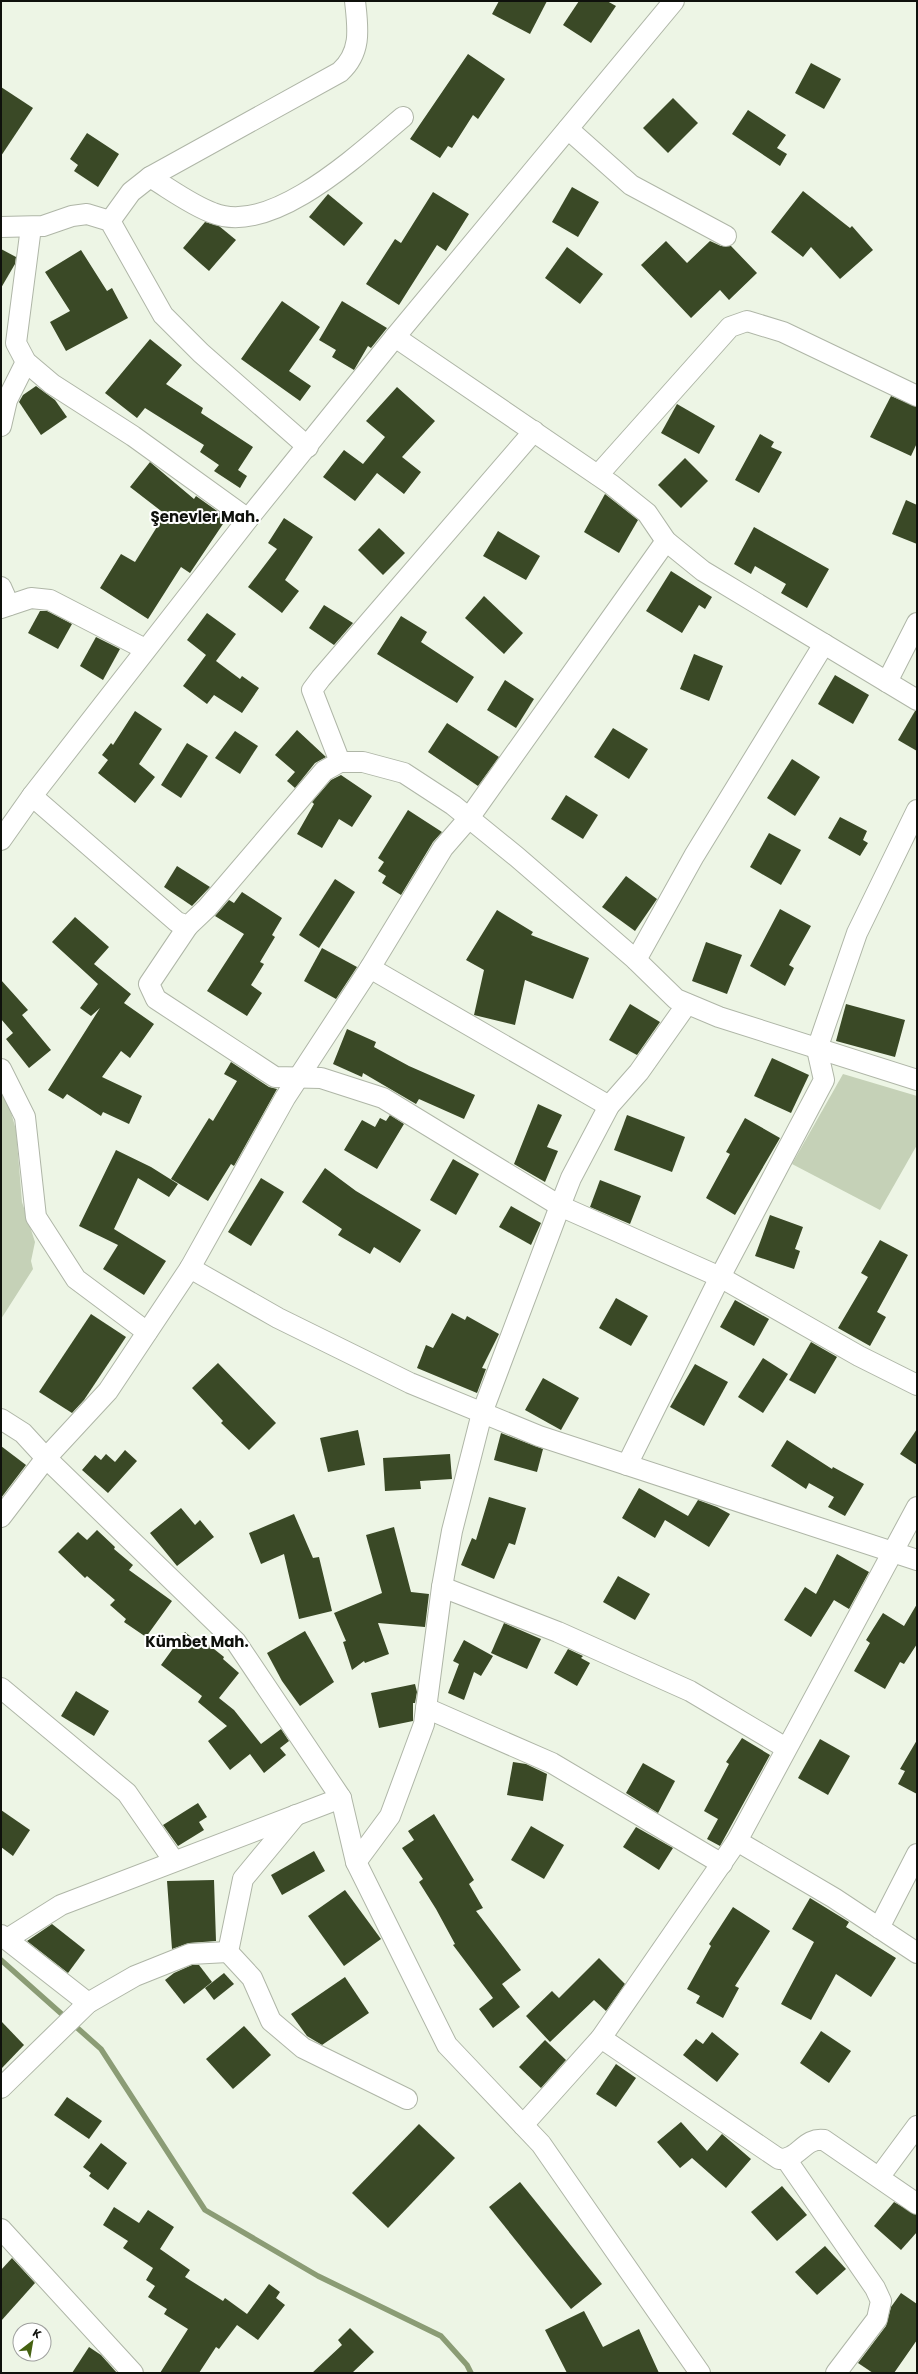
<svg xmlns="http://www.w3.org/2000/svg" width="918" height="2374" viewBox="0 0 918 2374" font-family="Poppins,sans-serif">
  <rect width="100%" height="100%" fill="#edf5e5"/>
  <!-- green -->
  <g fill="#c5d1b7">
    <polygon points="843,1074 917,1096 917,1145 880,1210 792,1164"/>
    <polygon points="1,1077 16,1130 22,1202 35,1242 31,1261 33,1269 1,1319"/>
  </g>
  <g fill="none" stroke-linecap="round" stroke-linejoin="round">
    <!-- stream -->
    <polyline stroke="#8b9c75" stroke-width="5.5" points="1,1960 101,2049 205,2210 318,2276 441,2336 467,2365 471,2373"/>
  </g>
  <!-- building -->
  <g fill="#3a4926">
    <polygon points="499,1 547,1 530,34 492,14"/>
    <polygon points="579,1 607,1 616,6 591,43 563,25"/>
    <polygon points="468,54 505,79 478,119 473,115 452,148 448,146 440,158 410,139"/>
    <polygon points="811,63 841,79 824,109 795,93"/>
    <polygon points="1,87 33,108 1,156"/>
    <polygon points="673,98 698,123 668,153 643,128"/>
    <polygon points="748,110 786,135 777,148 787,154 780,166 732,134"/>
    <polygon points="87,133 119,154 98,187 74,171 78,165 70,159"/>
    <polygon points="572,187 599,202 578,237 552,222"/>
    <polygon points="803,191 850,228 852,226 873,250 840,279 811,247 803,257 771,232"/>
    <polygon points="433,192 469,214 446,251 437,245 399,305 366,284 395,239 401,243"/>
    <polygon points="328,194 363,223 344,246 309,217"/>
    <polygon points="205,222 219,226 236,240 209,271 183,248"/>
    <polygon points="666,241 687,263 710,241 721,246 731,246 757,273 729,300 720,290 691,318 641,265"/>
    <polygon points="567,247 603,274 580,304 545,278"/>
    <polygon points="1,249 16,257 15,264 1,288"/>
    <polygon points="81,250 107,291 112,288 128,318 66,351 50,322 70,311 45,272"/>
    <polygon points="282,301 320,327 289,371 311,386 300,401 241,359"/>
    <polygon points="342,301 387,328 371,348 368,346 354,370 332,357 336,350 319,340"/>
    <polygon points="150,339 182,365 166,384 203,408 201,413 253,447 238,470 247,476 240,488 214,471 219,465 200,452 204,445 145,408 137,418 105,393"/>
    <polygon points="36,386 55,400 67,417 41,435 19,402 23,395"/>
    <polygon points="397,387 435,421 402,457 421,472 404,494 377,473 355,501 323,477 344,450 363,464 385,437 366,421"/>
    <polygon points="891,396 917,407 917,443 911,456 870,437"/>
    <polygon points="677,404 715,426 699,454 661,433"/>
    <polygon points="760,434 774,442 771,447 782,452 759,493 735,480"/>
    <polygon points="685,458 708,481 681,508 658,485"/>
    <polygon points="150,462 194,499 196,496 227,518 190,573 181,567 148,619 100,588 121,554 135,562 165,514 130,487"/>
    <polygon points="605,494 638,520 619,553 584,532"/>
    <polygon points="906,500 917,505 917,544 892,534"/>
    <polygon points="284,518 313,537 285,580 299,591 282,613 248,587 277,549 268,543"/>
    <polygon points="754,527 829,569 807,608 781,593 786,584 755,566 751,574 734,564"/>
    <polygon points="379,528 405,553 383,575 358,550"/>
    <polygon points="498,531 540,556 526,580 483,556"/>
    <polygon points="671,571 712,597 705,609 699,605 682,633 646,611"/>
    <polygon points="484,596 523,633 504,654 465,618"/>
    <polygon points="324,605 353,623 334,645 309,628"/>
    <polygon points="40,611 47,611 72,624 58,649 28,633"/>
    <polygon points="207,613 236,634 216,661 240,679 242,676 259,688 242,713 214,695 207,704 183,686 206,655 187,640"/>
    <polygon points="401,616 427,632 421,642 474,677 457,703 377,654"/>
    <polygon points="96,637 120,649 103,680 80,666"/>
    <polygon points="694,654 723,666 709,701 680,689"/>
    <polygon points="835,675 869,695 853,724 818,704"/>
    <polygon points="505,680 534,699 516,728 487,710"/>
    <polygon points="135,711 162,729 139,764 155,777 135,803 98,773 108,760 102,755 111,743 113,745"/>
    <polygon points="915,711 917,711 917,751 898,740"/>
    <polygon points="447,723 499,757 478,786 428,752"/>
    <polygon points="613,728 648,749 629,779 594,757"/>
    <polygon points="297,730 326,757 315,763 295,788 287,781 295,772 275,755"/>
    <polygon points="235,731 258,746 240,774 215,758"/>
    <polygon points="187,743 208,756 181,798 161,785"/>
    <polygon points="792,759 820,777 795,816 767,798"/>
    <polygon points="341,775 372,796 352,827 339,819 322,848 297,834 314,804 312,802 331,780"/>
    <polygon points="566,795 598,815 583,839 551,819"/>
    <polygon points="408,810 442,832 433,842 401,895 382,883 386,876 378,871 384,862 378,858"/>
    <polygon points="840,817 867,831 863,840 868,843 860,856 828,838"/>
    <polygon points="769,833 801,850 781,885 750,867"/>
    <polygon points="177,866 210,887 192,906 164,887"/>
    <polygon points="626,876 657,899 635,931 602,907"/>
    <polygon points="335,879 355,892 319,948 299,935"/>
    <polygon points="242,892 282,918 272,935 275,937 260,962 264,964 251,985 262,993 247,1016 207,991 244,934 215,916 229,900 234,903"/>
    <polygon points="780,909 811,926 789,965 794,968 785,986 750,966"/>
    <polygon points="497,910 533,932 531,935 589,958 573,999 525,980 515,1025 474,1015 484,970 466,960"/>
    <polygon points="75,917 109,947 94,964 131,994 124,1003 154,1024 130,1058 121,1051 102,1077 142,1096 129,1124 103,1112 101,1116 67,1094 63,1099 48,1090 100,1008 91,1016 80,1008 98,984 52,942"/>
    <polygon points="706,942 742,955 727,994 692,981"/>
    <polygon points="322,948 357,967 336,999 304,981"/>
    <polygon points="1,980 28,1010 22,1015 51,1050 29,1068 6,1039 13,1033 1,1019"/>
    <polygon points="630,1004 660,1022 637,1055 609,1040"/>
    <polygon points="846,1004 905,1020 895,1057 836,1041"/>
    <polygon points="347,1029 376,1042 374,1047 409,1066 475,1095 464,1119 419,1099 416,1104 363,1073 362,1077 333,1064"/>
    <polygon points="772,1058 809,1075 791,1113 754,1096"/>
    <polygon points="231,1062 269,1087 277,1089 234,1166 231,1164 208,1201 171,1179 209,1118 213,1121 237,1081 224,1074"/>
    <polygon points="538,1104 562,1115 547,1147 558,1151 545,1182 514,1164"/>
    <polygon points="390,1115 404,1124 377,1169 344,1150 362,1120 375,1127 380,1118 386,1121"/>
    <polygon points="627,1115 685,1137 672,1172 614,1150"/>
    <polygon points="745,1118 780,1138 735,1215 706,1198 730,1154 726,1152"/>
    <polygon points="116,1150 151,1167 178,1184 169,1197 138,1178 114,1229 166,1261 144,1295 103,1269 118,1245 79,1226"/>
    <polygon points="453,1159 479,1174 456,1215 430,1200"/>
    <polygon points="325,1168 356,1191 421,1230 400,1263 374,1247 370,1254 338,1235 342,1229 302,1202"/>
    <polygon points="261,1178 284,1192 251,1246 228,1232"/>
    <polygon points="600,1180 641,1196 630,1224 590,1207"/>
    <polygon points="511,1206 541,1223 531,1245 499,1227"/>
    <polygon points="770,1215 803,1227 795,1249 800,1251 794,1269 755,1256"/>
    <polygon points="880,1240 908,1255 877,1312 886,1317 870,1346 838,1328 868,1277 861,1273"/>
    <polygon points="616,1298 648,1316 631,1346 599,1328"/>
    <polygon points="735,1300 769,1319 754,1346 720,1327"/>
    <polygon points="452,1313 465,1320 467,1316 499,1334 482,1368 486,1369 477,1393 417,1368 426,1345 433,1348"/>
    <polygon points="91,1314 126,1337 84,1400 72,1413 39,1392"/>
    <polygon points="811,1342 837,1357 815,1394 789,1380"/>
    <polygon points="763,1358 788,1374 763,1413 738,1397"/>
    <polygon points="218,1363 276,1423 249,1450 221,1423 223,1421 192,1388"/>
    <polygon points="695,1364 728,1382 704,1426 670,1407"/>
    <polygon points="543,1378 579,1398 561,1430 525,1410"/>
    <polygon points="917,1429 917,1465 900,1454"/>
    <polygon points="358,1430 365,1465 328,1472 320,1438"/>
    <polygon points="501,1433 543,1449 537,1472 494,1460"/>
    <polygon points="787,1440 832,1469 833,1467 864,1484 845,1516 828,1507 834,1497 809,1483 806,1489 771,1466"/>
    <polygon points="1,1446 26,1465 1,1498"/>
    <polygon points="125,1450 137,1461 108,1493 82,1470 95,1455 101,1460 106,1454 115,1462"/>
    <polygon points="450,1454 452,1479 420,1481 421,1489 385,1491 383,1458"/>
    <polygon points="639,1488 688,1516 698,1500 717,1507 730,1514 709,1547 665,1520 655,1538 622,1518"/>
    <polygon points="489,1497 526,1508 515,1545 509,1543 494,1579 461,1565 472,1538 476,1540"/>
    <polygon points="181,1508 195,1525 200,1520 214,1537 177,1566 150,1533"/>
    <polygon points="294,1514 313,1558 319,1557 332,1611 299,1619 284,1554 261,1564 249,1533"/>
    <polygon points="394,1527 411,1592 429,1594 425,1627 378,1623 389,1654 365,1663 364,1661 352,1670 343,1642 346,1641 334,1613 382,1593 366,1535"/>
    <polygon points="97,1530 115,1547 114,1549 133,1565 129,1570 172,1601 146,1637 124,1622 126,1619 110,1605 115,1600 87,1576 85,1578 58,1552 78,1532 87,1540"/>
    <polygon points="837,1554 869,1572 849,1609 834,1600 811,1637 784,1620 805,1587 816,1594"/>
    <polygon points="618,1576 650,1594 635,1620 603,1602"/>
    <polygon points="917,1604 917,1644 904,1664 900,1662 885,1689 854,1671 870,1643 866,1640 883,1613 904,1626"/>
    <polygon points="504,1623 541,1639 527,1669 491,1653"/>
    <polygon points="305,1631 334,1682 300,1706 282,1681 267,1653"/>
    <polygon points="185,1632 201,1645 204,1641 224,1657 223,1659 239,1673 219,1698 234,1710 261,1744 281,1729 289,1741 280,1748 286,1755 264,1773 250,1754 230,1770 208,1741 227,1726 198,1702 202,1696 161,1665"/>
    <polygon points="464,1640 493,1656 481,1676 474,1672 464,1700 448,1693 459,1664 453,1661"/>
    <polygon points="568,1649 583,1656 581,1658 590,1663 577,1686 554,1673"/>
    <polygon points="415,1684 417,1692 415,1703 413,1703 413,1721 379,1728 371,1693"/>
    <polygon points="76,1691 109,1711 94,1736 61,1716"/>
    <polygon points="742,1738 770,1755 720,1846 707,1839 718,1819 704,1811 729,1764 726,1762"/>
    <polygon points="820,1739 850,1756 828,1795 798,1778"/>
    <polygon points="917,1740 917,1794 898,1784 905,1771 900,1769"/>
    <polygon points="513,1762 526,1764 547,1774 543,1801 507,1795"/>
    <polygon points="643,1763 675,1781 658,1813 626,1793"/>
    <polygon points="198,1803 207,1817 199,1822 204,1830 178,1846 163,1825"/>
    <polygon points="1,1810 30,1830 13,1856 1,1847"/>
    <polygon points="434,1814 474,1880 469,1884 483,1908 476,1911 521,1970 502,1984 520,2007 493,2028 479,2009 493,1998 453,1945 455,1944 436,1909 419,1882 423,1879 402,1848 414,1840 408,1831"/>
    <polygon points="531,1826 564,1845 544,1879 511,1860"/>
    <polygon points="636,1827 673,1848 659,1870 623,1847"/>
    <polygon points="314,1851 325,1871 282,1895 271,1875"/>
    <polygon points="214,1880 216,1941 189,1943 172,1949 167,1881"/>
    <polygon points="345,1890 381,1939 344,1966 308,1916"/>
    <polygon points="810,1898 849,1922 846,1927 896,1958 871,1997 836,1974 811,2020 781,2004 814,1942 792,1929"/>
    <polygon points="733,1907 770,1931 735,1986 739,1988 723,2018 696,2003 700,1996 687,1989 711,1946 709,1944"/>
    <polygon points="52,1924 85,1950 68,1973 27,1941"/>
    <polygon points="599,1958 625,1984 606,2011 594,2000 550,2042 526,2016 552,1991 559,1998"/>
    <polygon points="192,1965 199,1965 212,1982 184,2004 165,1980 174,1973"/>
    <polygon points="224,1973 234,1984 214,2000 205,1988"/>
    <polygon points="345,1977 369,2013 322,2045 307,2036 291,2014"/>
    <polygon points="1,2021 24,2045 1,2069"/>
    <polygon points="244,2026 271,2055 233,2089 206,2059"/>
    <polygon points="821,2031 851,2051 829,2083 800,2063"/>
    <polygon points="712,2032 739,2054 717,2082 683,2055 696,2039 703,2044"/>
    <polygon points="545,2040 566,2060 541,2088 519,2067"/>
    <polygon points="616,2064 636,2078 616,2107 596,2094"/>
    <polygon points="67,2097 102,2121 89,2139 54,2115"/>
    <polygon points="681,2122 707,2151 722,2134 751,2159 726,2188 692,2158 680,2168 657,2142"/>
    <polygon points="419,2124 455,2158 388,2228 352,2193"/>
    <polygon points="101,2143 127,2163 108,2190 89,2176 91,2173 83,2167"/>
    <polygon points="520,2182 602,2284 571,2309 489,2207"/>
    <polygon points="782,2186 807,2215 777,2241 751,2212"/>
    <polygon points="894,2202 917,2215 917,2232 901,2250 874,2226"/>
    <polygon points="114,2207 139,2223 148,2210 174,2227 160,2249 190,2270 185,2277 223,2301 225,2298 247,2314 269,2284 280,2292 276,2298 285,2305 258,2340 237,2325 219,2349 216,2347 199,2373 160,2373 188,2329 164,2314 167,2309 148,2297 155,2286 146,2280 153,2268 123,2248 128,2241 103,2225"/>
    <polygon points="825,2246 846,2269 817,2295 795,2272"/>
    <polygon points="12,2258 35,2283 1,2321 1,2270"/>
    <polygon points="901,2293 917,2304 917,2340 894,2373 873,2373 858,2363 886,2326 891,2307"/>
    <polygon points="584,2311 603,2347 639,2329 659,2373 567,2373 545,2330"/>
    <polygon points="350,2328 374,2352 352,2373 312,2373 342,2345 338,2340"/>
    <polygon points="89,2347 101,2355 117,2373 72,2373"/>
  </g>
  <g fill="none" stroke-linecap="round" stroke-linejoin="round">
    <defs>
      <g id="minor">
        <polyline points="568,129 631,185 726,236"/>
        <path d="M150 177C170 189 191 205 213 213 272 237 361 152 403 117"/>
        <path d="M110 221 131 192 150 177 340 72C362 52 358 28 355 1"/>
        <polyline points="1,227 43,226 72,216 87,214 110,221 163,315 201,353 308,447"/>
        <polyline points="31,227 16,343 26,362 52,384 133,436 248,519"/>
        <polyline points="395,337 612,485 647,513 666,541 703,571 917,700"/>
        <polyline points="1,426 7,400 26,362"/>
        <polyline points="598,475 730,327 747,321 783,332 917,396"/>
        <polyline points="1,587 9,605"/>
        <polyline points="1,608 31,598 50,600 145,649"/>
        <polyline points="887,682 917,623"/>
        <polyline points="340,762 312,690 321,678 534,431"/>
        <polyline points="32,796 177,922 188,926 207,908 324,771 340,762 363,762 404,773 453,805 517,857 636,960 676,999 719,1017 917,1080"/>
        <polyline points="1,840 32,796 248,519 395,337 674,1"/>
        <polyline points="188,926 149,984 156,999 275,1077 321,1078 383,1098 560,1206 720,1277 859,1356 917,1385"/>
        <polyline points="636,960 694,856 824,644"/>
        <polyline points="370,968 609,1106"/>
        <polyline points="1,1069 25,1117 36,1217 76,1279 147,1332"/>
        <polyline points="190,1268 278,1318 410,1383 539,1436 917,1560"/>
        <polyline points="1,1419 23,1433 46,1458 236,1642 341,1798 356,1862 447,2045 541,2144 700,2373"/>
        <polyline points="627,1465 720,1277 824,1080 817,1049 857,933 917,810"/>
        <polyline points="1,1517 46,1458 108,1391 190,1268 285,1098 370,968 443,848 469,818 666,541"/>
        <polyline points="442,1587 558,1632 690,1691 786,1748"/>
        <polyline points="1,1688 127,1793 174,1861"/>
        <polyline points="426,1708 552,1763 722,1864"/>
        <polyline points="296,1815 243,1879 228,1952 252,1978 271,2021 303,2048 407,2099"/>
        <polyline points="737,1841 834,1898 917,1953"/>
        <polyline points="356,1862 390,1816 424,1724 442,1587 452,1531 482,1413 560,1206 571,1178 609,1106 639,1072 687,1004"/>
        <polyline points="879,1928 917,1854"/>
        <polyline points="1,1935 88,2003"/>
        <polyline points="7,1939 61,1905 341,1798"/>
        <path d="M601 2038 779 2159C799 2160 804 2137 824 2140L917 2204"/>
        <polyline points="1,2088 88,2003 135,1976 190,1954 228,1952"/>
        <polyline points="523,2125 601,2038 737,1841 917,1507"/>
        <polyline points="786,2159 875,2288 881,2301 877,2319 836,2373"/>
        <polyline points="880,2176 917,2126"/>
        <polyline points="1,2229 133,2373"/>
      </g>
    </defs>
    <!-- minor casing -->
    <use href="#minor" stroke="#afb6a7" stroke-width="22"/>
    <!-- minor -->
    <use href="#minor" stroke="#fff" stroke-width="20"/>
  </g>
  <g text-anchor="middle" stroke-width="4" stroke-linejoin="round" paint-order="stroke">
    <!-- district labels -->
    <g font-size="15" font-weight="bold" fill="#0f110c" stroke="#fff">
      <text x="205" y="522">Şenevler Mah.</text>
      <text x="197" y="1647">Kümbet Mah.</text>
    </g>
  </g>
  <!-- border -->
  <rect width="918" height="2374" fill="none" stroke="#0f110c" stroke-width="4"/>
  <!-- north arrow -->
  <g transform="translate(32 2342) rotate(31)"><circle r="19" fill="#ffffff" stroke="#9fa09e"/>
  <path d="M0-3L7 15L0 10L-7 15Z" fill="#456111"/>
  <text y="-6" font-size="11" font-weight="bold" text-anchor="middle" fill="#0f110c">K</text>
  </g>
</svg>
